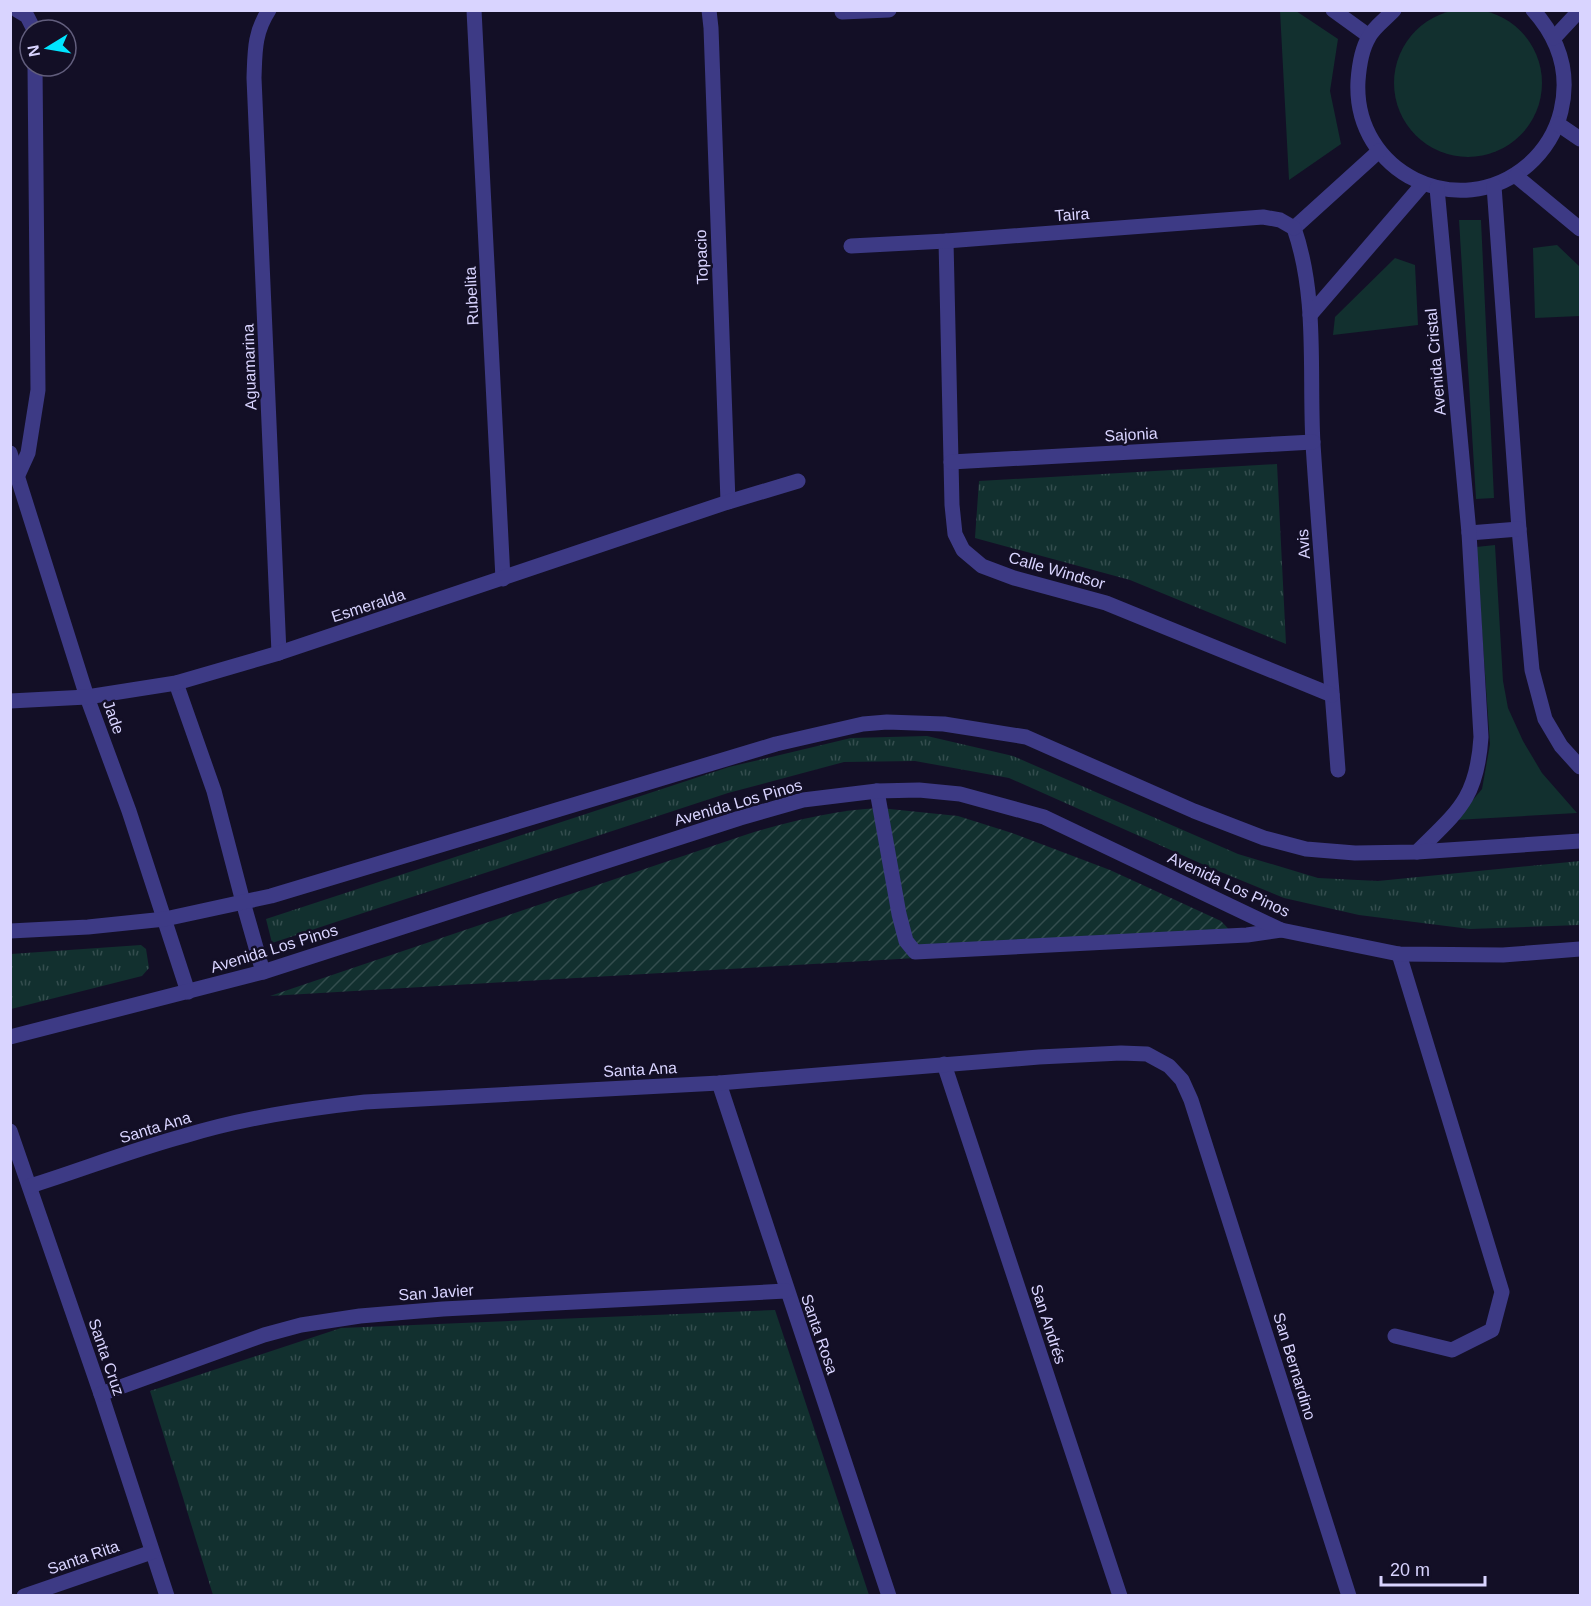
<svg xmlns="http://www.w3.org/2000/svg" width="1591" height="1606" viewBox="0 0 1591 1606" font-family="Helvetica,sans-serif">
  <defs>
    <pattern id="park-tufts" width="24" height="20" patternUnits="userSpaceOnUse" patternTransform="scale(1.5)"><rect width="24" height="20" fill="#12302f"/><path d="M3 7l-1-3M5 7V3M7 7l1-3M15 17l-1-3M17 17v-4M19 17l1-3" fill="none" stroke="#344d4e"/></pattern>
    <pattern id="garden-furrows" width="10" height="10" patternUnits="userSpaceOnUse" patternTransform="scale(1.5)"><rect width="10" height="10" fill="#12302f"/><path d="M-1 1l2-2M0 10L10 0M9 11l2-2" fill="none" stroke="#344d4e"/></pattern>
  </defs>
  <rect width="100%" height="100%" fill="#130f26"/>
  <!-- grass -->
  <g fill="#12302f">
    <circle cx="1468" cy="83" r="74"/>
    <polygon points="1280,11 1296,11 1338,39 1330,91 1341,144 1289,180"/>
    <polygon points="1459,220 1481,220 1494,498 1476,499"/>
    <polygon points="1557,245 1580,267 1580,316 1535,318 1533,248"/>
    <polygon points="1395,258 1415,265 1418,325 1333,335 1335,317"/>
    <polygon points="1495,545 1503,681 1508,708 1523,741 1542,773 1577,813 1456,820 1482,789 1490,744 1476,547"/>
  </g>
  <!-- park -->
  <g fill="url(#park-tufts)">
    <polygon points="1277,464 1286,644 1130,580 975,538 979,481"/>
    <polygon points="927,736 1013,756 1238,854 1318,878 1378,881 1580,861 1580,925 1470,929 1359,915 1284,898 1211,868 1009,778 915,761 844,762 728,793 272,943 266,919 729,767 851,738"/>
    <polygon points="141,945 146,949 149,968 142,976 11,1009 11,954"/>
    <polygon points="775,1310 869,1595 213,1595 150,1391 341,1328"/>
  </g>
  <!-- garden -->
  <path fill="url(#garden-furrows)" d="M880 808 958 816 1012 833 1110 870 1221 921 1238 939 270 996 748 834C791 821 835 810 880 808Z"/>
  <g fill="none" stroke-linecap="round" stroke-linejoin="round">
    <!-- service -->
    <g stroke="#3d3a85" stroke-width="15">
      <polyline points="877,791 899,914 906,941 915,952 1247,935 1281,930"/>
      <polyline points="1395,1336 1452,1350 1492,1330 1502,1292 1399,954"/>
    </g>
    <!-- minor -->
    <g stroke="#3d3a85" stroke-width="15">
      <polyline points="17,10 27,16 34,30"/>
      <path d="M269 10C254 33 255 52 254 78L279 653"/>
      <polyline points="474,10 503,579"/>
      <polyline points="709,10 711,28 728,502"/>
      <polyline points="1333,10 1369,36"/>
      <path d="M1394 10C1386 19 1374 27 1369 37 1361 50 1359 67 1358 81 1353 173 1459 224 1528 165 1545 150 1556 132 1561 111 1570 73 1559 39 1533 10"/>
      <polyline points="842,12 889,10"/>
      <polyline points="1554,38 1580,10"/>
      <polyline points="1558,124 1580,139"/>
      <polyline points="1516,176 1580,229"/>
      <polyline points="1494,186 1519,529 1532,670 1545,719 1561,746 1580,767"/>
      <path d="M1294 228C1318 297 1309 372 1313 444 1320 552 1330 661 1338 770"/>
      <polyline points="1294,228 1379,151"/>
      <polyline points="946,241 952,505 955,534 963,550 982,566 1014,578 1106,603 1332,695"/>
      <polyline points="851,246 946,241 1263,217 1280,220 1294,228"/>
      <polyline points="1310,315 1423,184"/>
      <polyline points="10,453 87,697 129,811 188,992"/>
      <polyline points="951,462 1313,442"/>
      <polyline points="18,475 28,453 38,390 35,66"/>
      <polyline points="1469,533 1519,529"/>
      <polyline points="176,683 214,791 243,902 263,972"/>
      <polyline points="10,701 87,697 176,683 279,653 728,502 798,481"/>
      <path d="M1417 852C1458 811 1477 799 1481 737L1469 533 1437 188"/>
      <polyline points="944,1064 1120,1596"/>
      <polyline points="719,1083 889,1596"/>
      <polyline points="10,1131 101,1394 167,1596"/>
      <path d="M30 1186C81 1170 132 1150 184 1136 243 1118 303 1109 365 1102L719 1083 1039 1057 1121 1053 1147 1054 1169 1066 1182 1080 1191 1100 1349 1596"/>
      <polyline points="101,1394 264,1335 301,1325 360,1316 443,1309 786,1291"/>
      <polyline points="24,1596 152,1552"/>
    </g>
    <!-- tertiary -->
    <g stroke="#3d3a85" stroke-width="15">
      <polyline points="10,931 88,927 165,919 271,896 776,744 863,724 887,722 944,724 1026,737 1194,811 1264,838 1306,849 1355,853 1417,852 1580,841"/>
      <polyline points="10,1037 263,972 740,818 803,800 877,791 919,790 960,794 1044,817 1281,930 1399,954 1503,955 1580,949"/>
    </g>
  </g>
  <g text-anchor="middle" stroke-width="5" stroke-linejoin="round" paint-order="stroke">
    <!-- street labels -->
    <g font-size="16" fill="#d9d4ff" stroke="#130f26">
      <text transform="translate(1072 214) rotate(-4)" y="6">Taira</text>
      <text transform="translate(701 257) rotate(-92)" y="6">Topacio</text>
      <text transform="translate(471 296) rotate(-93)" y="6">Rubelita</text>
      <text transform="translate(1435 362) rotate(-95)" y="6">Avenida Cristal</text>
      <text transform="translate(249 367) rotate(-92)" y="6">Aguamarina</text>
      <text transform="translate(1131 434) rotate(-3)" y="6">Sajonia</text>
      <text transform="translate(1303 544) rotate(-94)" y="6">Avis</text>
      <text transform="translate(1057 570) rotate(16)" y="6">Calle Windsor</text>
      <text transform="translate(368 605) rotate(-18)" y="6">Esmeralda</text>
      <text transform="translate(114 717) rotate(70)" y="6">Jade</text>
      <text transform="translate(738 802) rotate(-16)" y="6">Avenida Los Pinos</text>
      <text transform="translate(1229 884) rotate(25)" y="6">Avenida Los Pinos</text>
      <text transform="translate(274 948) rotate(-17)" y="6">Avenida Los Pinos</text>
      <text transform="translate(640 1069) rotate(-3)" y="6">Santa Ana</text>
      <text transform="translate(155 1127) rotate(-17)" y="6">Santa Ana</text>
      <text transform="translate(436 1292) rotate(-4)" y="6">San Javier</text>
      <text transform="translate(1049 1324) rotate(72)" y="6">San Andrés</text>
      <text transform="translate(820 1334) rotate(71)" y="6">Santa Rosa</text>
      <text transform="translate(107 1357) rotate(71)" y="6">Santa Cruz</text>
      <text transform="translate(1295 1366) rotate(73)" y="6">San Bernardino</text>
      <text transform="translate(83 1557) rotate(-19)" y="6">Santa Rita</text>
    </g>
  </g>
  <!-- border -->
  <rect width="1591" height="1606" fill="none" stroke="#d9d4ff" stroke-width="24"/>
  <!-- north arrow -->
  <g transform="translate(48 48) rotate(259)"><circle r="28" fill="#130f26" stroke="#625e7d" stroke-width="1.5"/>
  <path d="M0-4.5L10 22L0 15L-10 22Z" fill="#00e5ff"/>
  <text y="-9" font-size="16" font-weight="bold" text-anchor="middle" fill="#d9d4ff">N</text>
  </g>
  <!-- scale -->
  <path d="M1381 1576v9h104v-9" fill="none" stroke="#d9d4ff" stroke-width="3"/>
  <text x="1390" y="1576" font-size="18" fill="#d9d4ff" stroke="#130f26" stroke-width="4.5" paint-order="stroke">20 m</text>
</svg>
